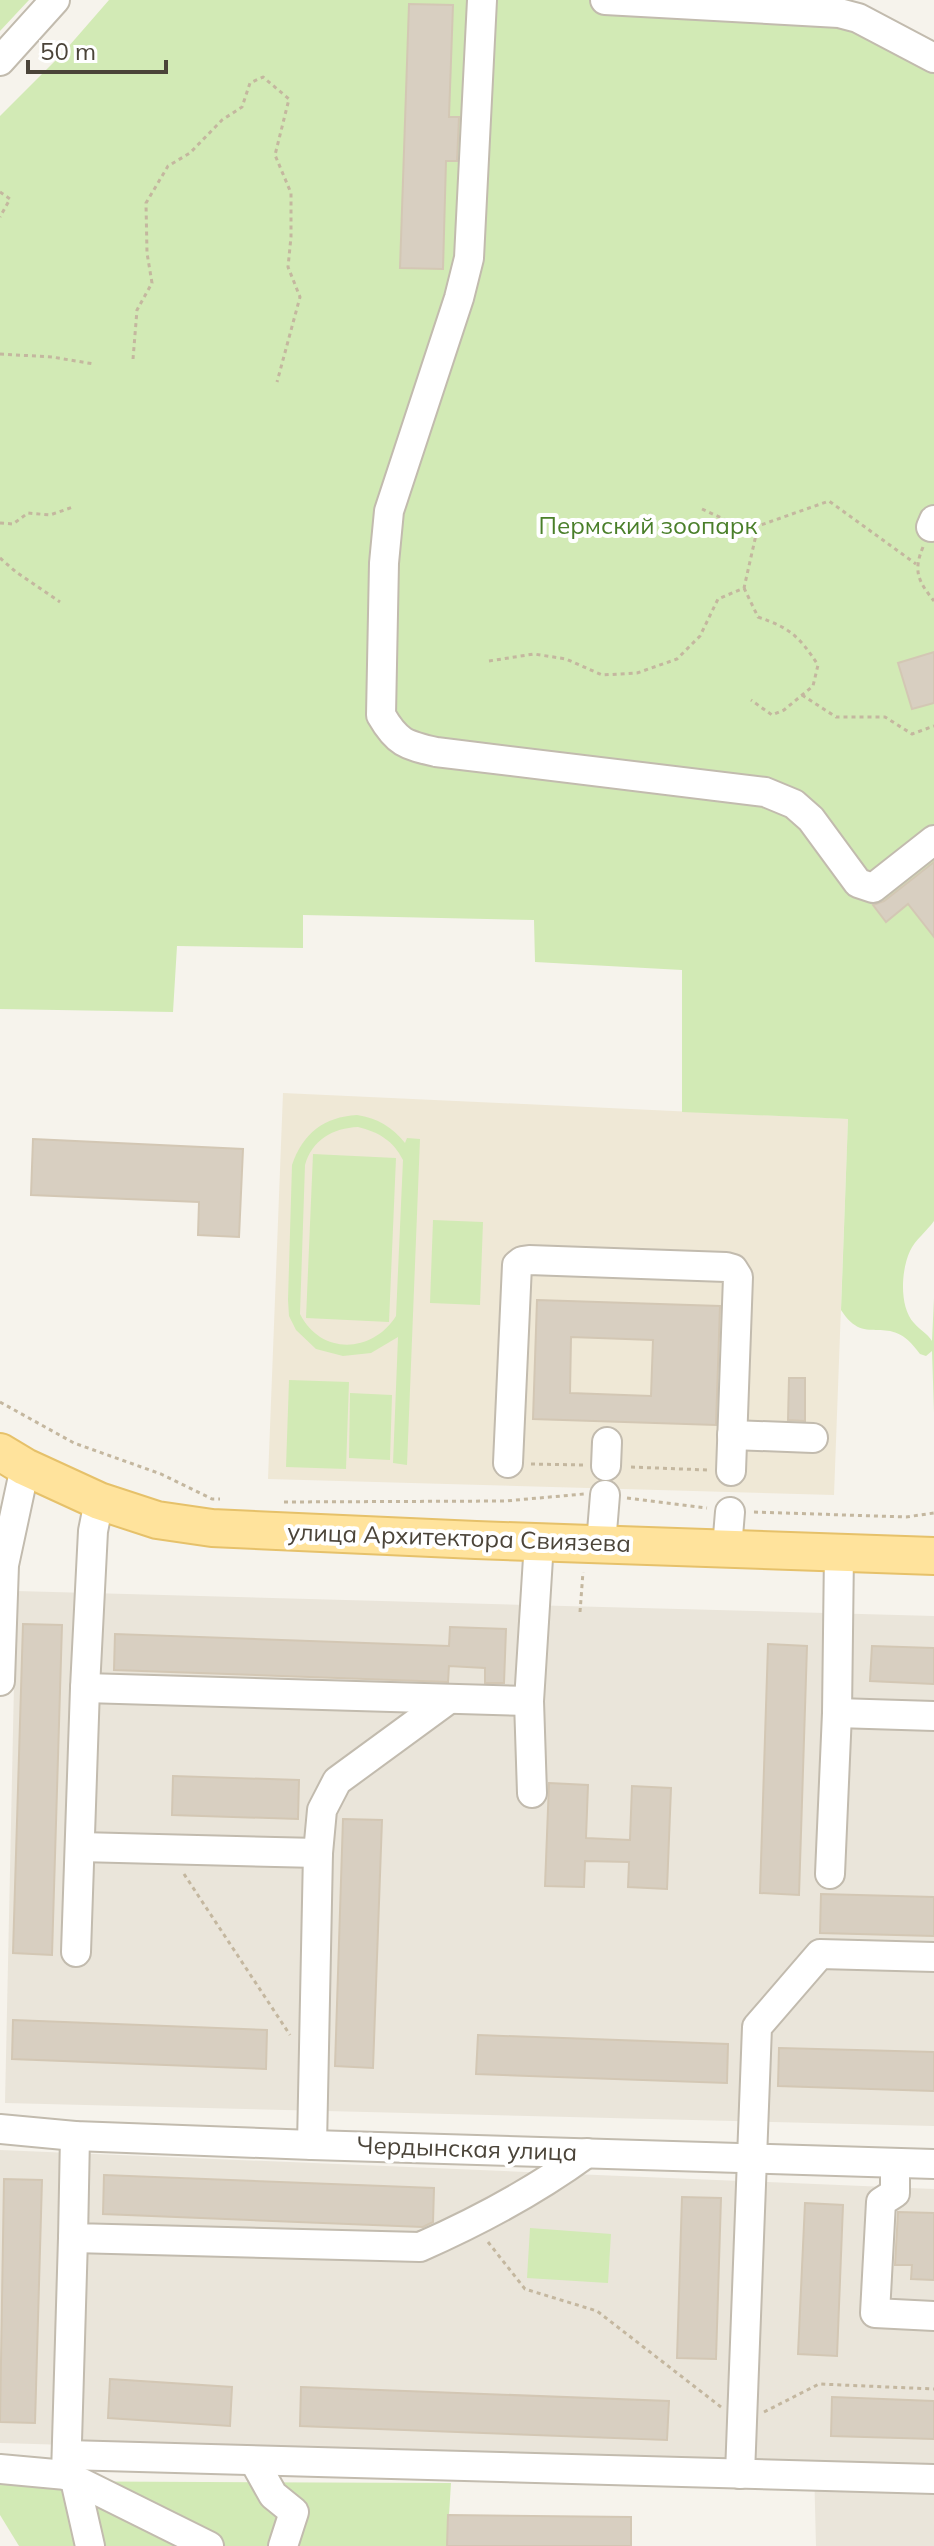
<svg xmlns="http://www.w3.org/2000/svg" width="934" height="2546" viewBox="0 0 934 2546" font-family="Mulish,sans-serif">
  <rect width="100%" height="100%" fill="#f6f3ec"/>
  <!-- residential -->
  <g fill="#eae5da">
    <polygon points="16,1591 934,1616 934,2126 5,2103"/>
    <polygon points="0,2150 934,2189 934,2546 816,2546 814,2467 0,2443"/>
  </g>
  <!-- education -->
  <polygon fill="#efe8d6" points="283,1093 848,1119 834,1495 268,1479"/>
  <!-- green -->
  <g fill="#d2eab5" fill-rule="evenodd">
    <polygon points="0,0 29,0 0,31"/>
    <path d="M109 0H845L934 46V1221C927 1231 915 1240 910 1251 901 1270 899 1307 914 1323 920 1330 927 1333 932 1341L934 1298V1413L932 1351 926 1356 920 1354C888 1308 867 1351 841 1310L848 1119 682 1112V970L535 962 534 920 303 915V948L177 946 173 1012 0 1009V116L62 54Z"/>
    <path d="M357 1115C378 1118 392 1127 405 1143L407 1138 420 1139 407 1465 393 1463 398 1337 371 1353 343 1356 316 1349 296 1330 289 1316 288 1300 292 1165C303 1133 324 1117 357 1115ZM358 1127C378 1132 393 1140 403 1160L396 1316C373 1353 321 1356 300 1314L305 1165C312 1140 333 1128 358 1127Z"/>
    <polygon points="313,1154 396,1158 389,1322 306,1318"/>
    <polygon points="433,1220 483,1222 480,1305 430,1303"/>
    <polygon points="289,1380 349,1382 346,1469 286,1467"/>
    <polygon points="350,1393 392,1395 390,1460 349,1458"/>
    <polygon points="530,2228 611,2234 608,2283 527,2278"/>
    <polygon points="0,2481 451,2483 447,2546 19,2546 0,2515"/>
  </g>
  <!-- building -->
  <g fill="#d8cfc1" stroke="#d3c7b4" stroke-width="2" fill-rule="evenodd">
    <polygon points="409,4 453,5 449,117 459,117 457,161 446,161 443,269 400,268"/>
    <polygon points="934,652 934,703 912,709 898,663"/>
    <polygon points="934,862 934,937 908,904 886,922 873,905 884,901"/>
    <polygon points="33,1139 243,1149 239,1237 198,1235 199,1202 31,1195"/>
    <path d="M537 1300 720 1306 716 1425 533 1419ZM571 1337 653 1340 651 1396 570 1393Z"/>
    <polygon points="789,1378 805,1378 805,1421 788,1420"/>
    <polygon points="23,1624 62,1625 52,1955 13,1953"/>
    <polygon points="450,1627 506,1629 504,1683 485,1683 485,1668 449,1666 448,1682 114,1670 115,1634 449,1646"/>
    <polygon points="768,1644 807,1646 799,1895 760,1893"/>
    <polygon points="872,1646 934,1648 934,1684 870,1681"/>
    <polygon points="173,1776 299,1780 298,1819 172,1815"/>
    <polygon points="549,1783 588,1785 586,1838 630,1840 632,1786 671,1788 667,1889 628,1887 629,1862 585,1861 584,1887 545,1886"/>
    <polygon points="343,1819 382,1820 373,2068 335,2066"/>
    <polygon points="821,1894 934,1897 934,1936 820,1933"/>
    <polygon points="13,2020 267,2030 266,2069 12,2059"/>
    <polygon points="478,2035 728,2044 727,2083 476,2074"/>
    <polygon points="779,2048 934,2052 934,2091 778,2086"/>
    <polygon points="104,2175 434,2188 433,2222 423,2227 103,2214"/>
    <polygon points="4,2179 42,2180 35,2423 0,2422"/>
    <polygon points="682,2197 721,2198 716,2359 677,2358"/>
    <polygon points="805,2203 843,2205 837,2356 798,2354"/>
    <polygon points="898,2212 934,2213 934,2280 911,2279 912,2265 895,2265"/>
    <polygon points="110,2379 232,2387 230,2426 108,2418"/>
    <polygon points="301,2387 669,2401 667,2440 300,2426"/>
    <polygon points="832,2397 934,2401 934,2439 831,2436"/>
    <polygon points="448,2515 631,2517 631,2546 447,2546"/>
  </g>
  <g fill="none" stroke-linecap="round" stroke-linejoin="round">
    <defs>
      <g id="minor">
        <path d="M482 0 469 258 459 298 389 511 384 563 381 715C397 743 406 745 436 752L765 792 794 804 811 819 858 883 873 888 934 840"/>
        <polyline points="605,0 839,13 858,18 934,58"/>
        <polyline points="0,61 55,0"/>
        <polyline points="931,527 934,520"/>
        <polyline points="732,1435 813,1438"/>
        <polyline points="508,1463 517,1265 522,1261 529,1260 726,1267 733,1269 738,1277 731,1471"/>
        <polyline points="606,1466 607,1442"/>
        <polyline points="601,1544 605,1495"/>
        <polyline points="727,1548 730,1512"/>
        <polyline points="0,1681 4,1565 25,1467"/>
        <polyline points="85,1688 529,1701 539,1542"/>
        <polyline points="529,1701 532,1793"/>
        <polyline points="837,1713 934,1716"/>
        <polyline points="80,1847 318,1853"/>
        <polyline points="830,1874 837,1713 839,1552"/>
        <polyline points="76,1952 85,1688 93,1531 99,1501"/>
        <polyline points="0,2129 75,2136 312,2145 934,2164"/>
        <path d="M75 2136 73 2238 420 2247C479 2221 535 2191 587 2153"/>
        <polyline points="312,2145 318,1853 322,1810 337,1781 449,1699"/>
        <polyline points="895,2163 895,2193 881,2202 875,2313 934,2316"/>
        <polyline points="73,2238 66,2475 209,2546"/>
        <polyline points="67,2455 934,2479"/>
        <polyline points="254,2461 273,2495 294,2512 283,2546"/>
        <polyline points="0,2469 66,2475"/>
        <polyline points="740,2474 757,2027 820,1954 934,1957"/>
        <polyline points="75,2480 90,2546"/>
      </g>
      <polyline id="major" points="0,1452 25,1467 99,1501 157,1520 212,1528 476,1540 934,1556"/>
    </defs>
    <!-- minor casing -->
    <use href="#minor" stroke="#c2bbae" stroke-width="32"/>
    <!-- major casing -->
    <use href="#major" stroke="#e6c16a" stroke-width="40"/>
    <!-- path -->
    <g stroke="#c4b79f" stroke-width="3" stroke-dasharray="4 4" stroke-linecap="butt">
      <polyline points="0,192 10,199 0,217"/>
      <polyline points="0,354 52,357 94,364"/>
      <polyline points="133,359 137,310 152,283 147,253 146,203 168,166 190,153 222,120 242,107 250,83 263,77 289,99 275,155 291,193 291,237 288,267 300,297 277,382"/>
      <polyline points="702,509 741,527 758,526 829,501 916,564"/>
      <polyline points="0,523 13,524 28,513 50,515 73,507"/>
      <path d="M923 547C913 571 918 581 934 601"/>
      <polyline points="0,558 16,572 60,602"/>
      <path d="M744 588 758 617C790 628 799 636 818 665L813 686 784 710 772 715 751 700"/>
      <polyline points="489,661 534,654 566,659 602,675 637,673 677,659 700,636 718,599 744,588 758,526"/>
      <polyline points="802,695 836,717 885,717 912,734 934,726"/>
      <polyline points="0,1402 74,1443 161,1474 212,1499 220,1499"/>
      <polyline points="531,1464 583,1465"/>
      <polyline points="631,1467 707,1470"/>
      <polyline points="627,1498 707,1508"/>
      <polyline points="284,1502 505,1501 584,1494"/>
      <polyline points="754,1512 906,1517 934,1513"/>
      <polyline points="580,1612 583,1572"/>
      <polyline points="184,1874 290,2035"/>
      <polyline points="488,2242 525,2289 597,2311 721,2407"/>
      <polyline points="764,2412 819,2384 934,2389"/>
    </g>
    <!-- minor -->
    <use href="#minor" stroke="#fff" stroke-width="28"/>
    <!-- major -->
    <use href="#major" stroke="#ffe39c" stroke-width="36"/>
  </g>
  <g text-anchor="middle" stroke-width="8" stroke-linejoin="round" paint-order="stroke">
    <!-- park labels -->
    <g font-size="24" fill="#4a7f2a" stroke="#fff">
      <text x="648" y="534">Пермский зоопарк</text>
    </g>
    <!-- street labels -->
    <g font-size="24" fill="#4b4439" stroke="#fff">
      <text transform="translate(459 1538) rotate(2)" y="8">улица Архитектора Свиязева</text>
      <text transform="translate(467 2149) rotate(2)" y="8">Чердынская улица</text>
    </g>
  </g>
  <!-- scale -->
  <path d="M28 60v12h138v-12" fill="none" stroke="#4b4439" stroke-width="4"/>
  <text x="40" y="60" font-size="24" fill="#4b4439" stroke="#ffffff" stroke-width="6" paint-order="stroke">50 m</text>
</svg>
